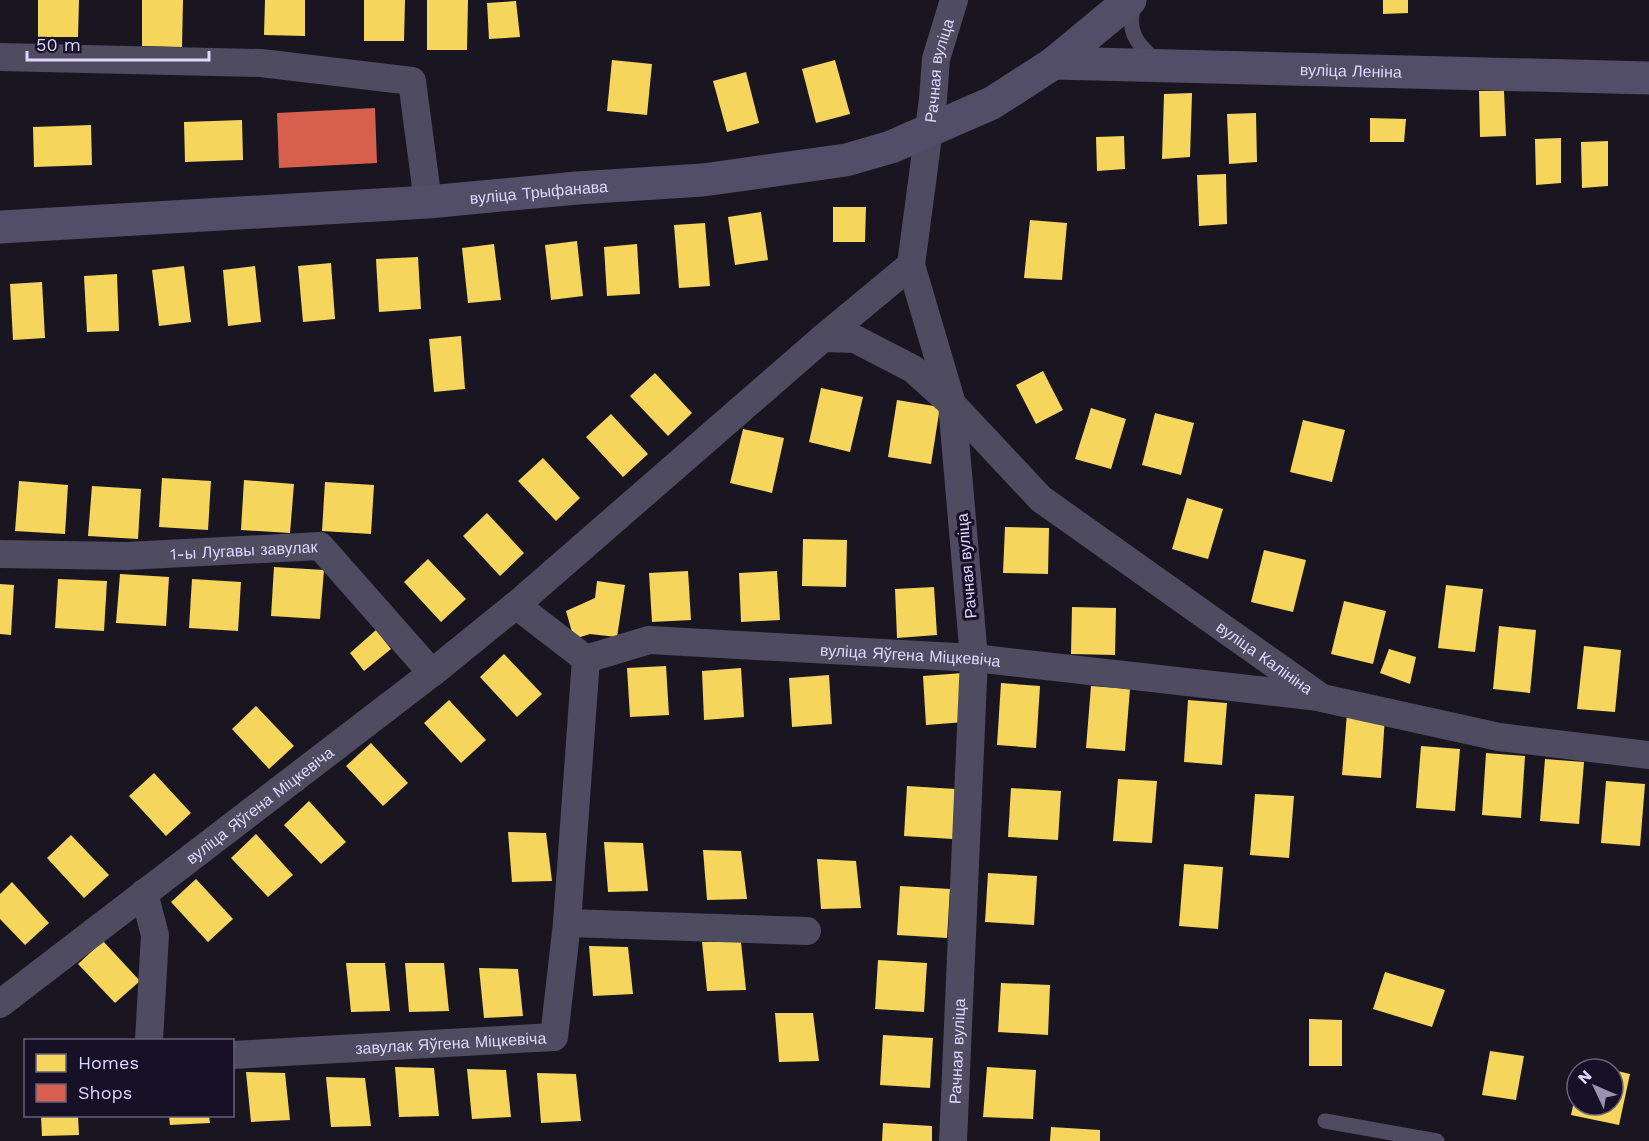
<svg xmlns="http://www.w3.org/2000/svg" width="1649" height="1141" viewBox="0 0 1649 1141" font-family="'Work Sans',sans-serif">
  <rect width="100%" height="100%" fill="#191621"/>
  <!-- homes -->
  <g fill="#f6d55c">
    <polygon points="38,0 79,0 78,37 38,37"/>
    <polygon points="142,0 183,0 182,47 142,46"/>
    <polygon points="265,0 305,0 305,36 264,35"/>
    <polygon points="364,0 405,0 404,41 364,41"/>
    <polygon points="427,0 468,0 467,50 427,50"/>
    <polygon points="1383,0 1408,0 1408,13 1383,14"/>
    <polygon points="516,1 520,37 489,39 487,3"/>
    <polygon points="612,60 652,64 647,115 607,111"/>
    <polygon points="835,60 850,114 816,123 802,69"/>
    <polygon points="746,72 759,123 727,132 713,81"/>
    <polygon points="1479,91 1504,91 1506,136 1480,137"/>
    <polygon points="1192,93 1190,157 1162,159 1164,94"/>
    <polygon points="1256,113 1257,162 1229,164 1227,114"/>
    <polygon points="1370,118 1406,119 1404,142 1370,142"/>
    <polygon points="242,120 243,160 185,162 184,122"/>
    <polygon points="91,125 92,165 34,167 33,127"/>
    <polygon points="1124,136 1125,169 1097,171 1096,137"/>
    <polygon points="1561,138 1561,183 1536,185 1535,139"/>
    <polygon points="1608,141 1608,186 1582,188 1581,142"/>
    <polygon points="1226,174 1227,224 1199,226 1197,175"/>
    <polygon points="833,207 866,207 865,242 833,242"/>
    <polygon points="761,212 768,260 735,265 728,217"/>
    <polygon points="1030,220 1067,223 1062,280 1024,278"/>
    <polygon points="705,223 710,286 679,288 674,225"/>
    <polygon points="577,241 583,296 551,300 545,245"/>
    <polygon points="494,244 501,300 468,303 462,248"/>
    <polygon points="637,244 640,294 607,296 604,247"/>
    <polygon points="418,257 421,309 379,312 376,259"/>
    <polygon points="331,263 335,319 303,322 298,266"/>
    <polygon points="184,266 191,322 159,326 152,270"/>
    <polygon points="255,266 261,322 228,326 223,270"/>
    <polygon points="117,274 119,331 87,332 84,276"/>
    <polygon points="42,282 45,338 13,340 10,284"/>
    <polygon points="461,336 465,389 434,392 429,339"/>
    <polygon points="1043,371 1063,410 1036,424 1016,385"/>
    <polygon points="655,373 692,413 668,436 630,396"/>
    <polygon points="821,388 863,397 850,452 809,442"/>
    <polygon points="897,400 940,407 931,464 888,457"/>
    <polygon points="1091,408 1126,419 1111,469 1075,459"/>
    <polygon points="1155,413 1194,423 1181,475 1142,465"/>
    <polygon points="611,414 648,454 623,477 586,437"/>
    <polygon points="1303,420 1345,430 1332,482 1290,472"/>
    <polygon points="743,429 784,438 772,493 730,483"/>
    <polygon points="543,458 580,498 556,521 518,481"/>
    <polygon points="162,478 211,481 208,530 159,527"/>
    <polygon points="244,480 294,484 290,533 241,530"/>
    <polygon points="19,481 68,485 65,534 15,531"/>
    <polygon points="325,482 374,485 371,534 322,531"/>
    <polygon points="92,486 141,489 138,539 88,536"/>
    <polygon points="1187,498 1223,509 1208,559 1172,549"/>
    <polygon points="487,513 524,553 500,576 463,536"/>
    <polygon points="1005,527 1049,528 1048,574 1003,573"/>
    <polygon points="803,539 847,540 846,587 802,586"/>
    <polygon points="1264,550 1306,560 1293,612 1251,602"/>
    <polygon points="428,559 466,599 441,622 404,582"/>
    <polygon points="274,567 324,570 320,619 271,616"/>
    <polygon points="688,571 691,620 652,622 649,573"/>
    <polygon points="777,571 780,620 741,622 739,573"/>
    <polygon points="120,574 169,577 166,626 116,623"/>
    <polygon points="58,579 107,581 104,631 55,628"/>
    <polygon points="192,579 241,582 238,631 189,628"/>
    <polygon points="597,581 625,585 617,637 590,634 574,639 566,611 595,598"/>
    <polygon points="0,584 14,585 11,635 0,634"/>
    <polygon points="1446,585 1483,589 1475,652 1438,648"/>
    <polygon points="934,587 937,635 897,638 895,589"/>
    <polygon points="1344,601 1386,611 1373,664 1331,654"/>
    <polygon points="1072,607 1116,608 1115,655 1071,654"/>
    <polygon points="1499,626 1536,630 1530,693 1493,689"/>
    <polygon points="376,630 391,649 364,671 350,653"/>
    <polygon points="1584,646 1621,650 1615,712 1577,709"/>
    <polygon points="1389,649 1416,657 1410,684 1380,673"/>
    <polygon points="504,654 542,694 517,717 480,677"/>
    <polygon points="666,666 669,715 630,717 627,668"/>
    <polygon points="741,668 744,717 704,720 702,671"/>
    <polygon points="963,673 965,722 926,725 923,676"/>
    <polygon points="829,675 832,724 792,727 789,678"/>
    <polygon points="1001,683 1040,686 1036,748 997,745"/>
    <polygon points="1091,686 1130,689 1125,751 1086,748"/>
    <polygon points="449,700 486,740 461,763 424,723"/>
    <polygon points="1188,700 1227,703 1222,765 1184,762"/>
    <polygon points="256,706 294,746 269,769 232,729"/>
    <polygon points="1347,713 1385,716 1381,778 1342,775"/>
    <polygon points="371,743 408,783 383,806 346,766"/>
    <polygon points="1421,746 1460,749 1455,811 1416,808"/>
    <polygon points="1486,753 1525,756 1521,818 1482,815"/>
    <polygon points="1545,759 1584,762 1579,824 1540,821"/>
    <polygon points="154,773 191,813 166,836 129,796"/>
    <polygon points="1118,779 1157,781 1152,843 1113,841"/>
    <polygon points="1606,781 1645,784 1640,846 1601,843"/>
    <polygon points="907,786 956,789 953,839 904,836"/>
    <polygon points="1011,788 1061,791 1058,840 1008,837"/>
    <polygon points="1255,794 1294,796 1289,858 1250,855"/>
    <polygon points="309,801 346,842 321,864 284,825"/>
    <polygon points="508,832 546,833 552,881 512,882"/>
    <polygon points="256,834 293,875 268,897 231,858"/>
    <polygon points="71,835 109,875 84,898 47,858"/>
    <polygon points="604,842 643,843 648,891 608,892"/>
    <polygon points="703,850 741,851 747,899 707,900"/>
    <polygon points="817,859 856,861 861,908 821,909"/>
    <polygon points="1184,864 1223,867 1218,929 1179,926"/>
    <polygon points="988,873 1037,876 1034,925 985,922"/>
    <polygon points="196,879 233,919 208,942 171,902"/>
    <polygon points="12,882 49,923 25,945 0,919 0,894"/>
    <polygon points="900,886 950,889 947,938 897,935"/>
    <polygon points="103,941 140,981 115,1003 78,964"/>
    <polygon points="702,942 741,942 746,990 707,991"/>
    <polygon points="589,946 628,947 633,994 593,996"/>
    <polygon points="878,960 927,963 924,1012 875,1009"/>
    <polygon points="346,963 385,963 390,1011 351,1012"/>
    <polygon points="405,963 444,963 449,1011 409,1012"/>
    <polygon points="479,968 518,969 523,1016 484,1018"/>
    <polygon points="1385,972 1445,990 1432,1027 1373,1009"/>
    <polygon points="1001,983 1050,985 1048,1035 998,1032"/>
    <polygon points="775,1013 813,1013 819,1061 779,1062"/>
    <polygon points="1309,1019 1342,1020 1342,1066 1309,1066"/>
    <polygon points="883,1035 933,1038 930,1088 880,1085"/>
    <polygon points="1490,1051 1524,1056 1516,1100 1482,1095"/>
    <polygon points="1581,1063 1604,1068 1604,1069 1580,1069"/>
    <polygon points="395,1067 434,1068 439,1116 399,1117"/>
    <polygon points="987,1067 1036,1070 1033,1119 983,1117"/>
    <polygon points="467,1069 506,1070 511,1117 472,1119"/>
    <polygon points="1613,1070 1630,1074 1619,1125 1571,1115 1576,1092 1577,1105 1613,1105"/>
    <polygon points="246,1072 285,1073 290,1120 251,1122"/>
    <polygon points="537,1073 576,1074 581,1121 541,1123"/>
    <polygon points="326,1077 365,1078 371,1126 331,1127"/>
    <polygon points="41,1116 78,1116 79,1135 42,1136"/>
    <polygon points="169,1116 209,1116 210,1123 170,1125"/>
    <polygon points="883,1123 932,1126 932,1141 882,1141"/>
    <polygon points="1051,1127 1100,1130 1100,1141 1050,1141"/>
  </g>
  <!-- shops -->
  <polygon fill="#d6604d" points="375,108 377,163 279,168 277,113"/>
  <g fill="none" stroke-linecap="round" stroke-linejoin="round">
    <!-- lane -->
    <g stroke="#4f4b61" stroke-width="15">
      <path d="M1135 3C1125 31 1137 44 1157 62"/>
      <polyline points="1325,1121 1437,1141"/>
    </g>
    <!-- street -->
    <g stroke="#4f4b61" stroke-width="28">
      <polyline points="0,57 261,63 412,81 428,202"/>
      <path id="s1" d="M823 338 855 339 913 369 952 404 1041 499 1322 698 1499 737 1649 755"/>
      <path id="s2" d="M0 554 127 556 320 546 432 673"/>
      <path id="s3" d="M516 605 586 659 649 640 974 658 1319 697"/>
      <polyline points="144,893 155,935 149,1040"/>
      <polyline points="567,923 807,931"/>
      <path id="s4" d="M0 1004 432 673 516 605 823 338 911 265"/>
      <path id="s5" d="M232 1055 554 1037 567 923 586 659"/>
      <path id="s6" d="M953 1141 974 658 952 404 911 265 933 99 936 59 954 0"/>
    </g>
    <!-- secondary -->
    <g stroke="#524e67" stroke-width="33">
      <path id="s7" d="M1054 63 1649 78"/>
      <path id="s8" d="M0 227 428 202 577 188 703 180 846 160 891 147 992 103 1054 63 1130 0"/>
    </g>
  </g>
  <g text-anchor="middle" stroke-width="6" stroke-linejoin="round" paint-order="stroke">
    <!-- street labels -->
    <g font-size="16" fill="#dfd7fd" stroke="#161126">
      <text dy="6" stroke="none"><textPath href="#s6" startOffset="1080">Рачная вуліца</textPath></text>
      <text dy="6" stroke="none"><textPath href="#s7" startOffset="297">вуліца Леніна</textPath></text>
      <text dy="6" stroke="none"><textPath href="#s8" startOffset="540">вуліца Трыфанава</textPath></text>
      <text dy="6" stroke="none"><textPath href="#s2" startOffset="244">1-ы Лугавы завулак</textPath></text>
      <text transform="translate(966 566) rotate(-95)" y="6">Рачная вуліца</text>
      <text dy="6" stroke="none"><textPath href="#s3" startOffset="416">вуліца Яўгена Міцкевіча</textPath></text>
      <text dy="6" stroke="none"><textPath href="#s1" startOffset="554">вуліца Калініна</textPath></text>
      <text dy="6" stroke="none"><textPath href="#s4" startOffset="327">вуліца Яўгена Міцкевіча</textPath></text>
      <text dy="6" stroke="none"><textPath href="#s5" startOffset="219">завулак Яўгена Міцкевіча</textPath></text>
      <text dy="6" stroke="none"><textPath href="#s6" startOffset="90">Рачная вуліца</textPath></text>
    </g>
  </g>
  <!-- legend -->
  <rect x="24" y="1039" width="210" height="78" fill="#161126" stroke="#66607c" stroke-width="1.5"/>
  <rect x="36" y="1054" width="30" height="18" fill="#f6d55c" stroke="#66607c" stroke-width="1.5"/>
  <text x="78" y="1069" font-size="18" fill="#dfd7fd">Homes</text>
  <rect x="36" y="1084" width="30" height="18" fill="#d6604d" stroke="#66607c" stroke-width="1.5"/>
  <text x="78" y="1099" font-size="18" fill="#dfd7fd">Shops</text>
  <!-- north arrow -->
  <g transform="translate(1595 1087) rotate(314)"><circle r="28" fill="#161126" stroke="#66607c" stroke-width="1.5"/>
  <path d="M0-4.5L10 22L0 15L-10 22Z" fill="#9a93b0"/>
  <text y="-9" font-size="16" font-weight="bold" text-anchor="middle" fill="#dfd7fd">N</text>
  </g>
  <!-- scale -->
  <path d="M27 51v9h182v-9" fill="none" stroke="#dfd7fd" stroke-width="3"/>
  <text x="36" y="51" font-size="18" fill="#dfd7fd" stroke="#161126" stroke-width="4.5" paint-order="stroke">50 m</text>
</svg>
